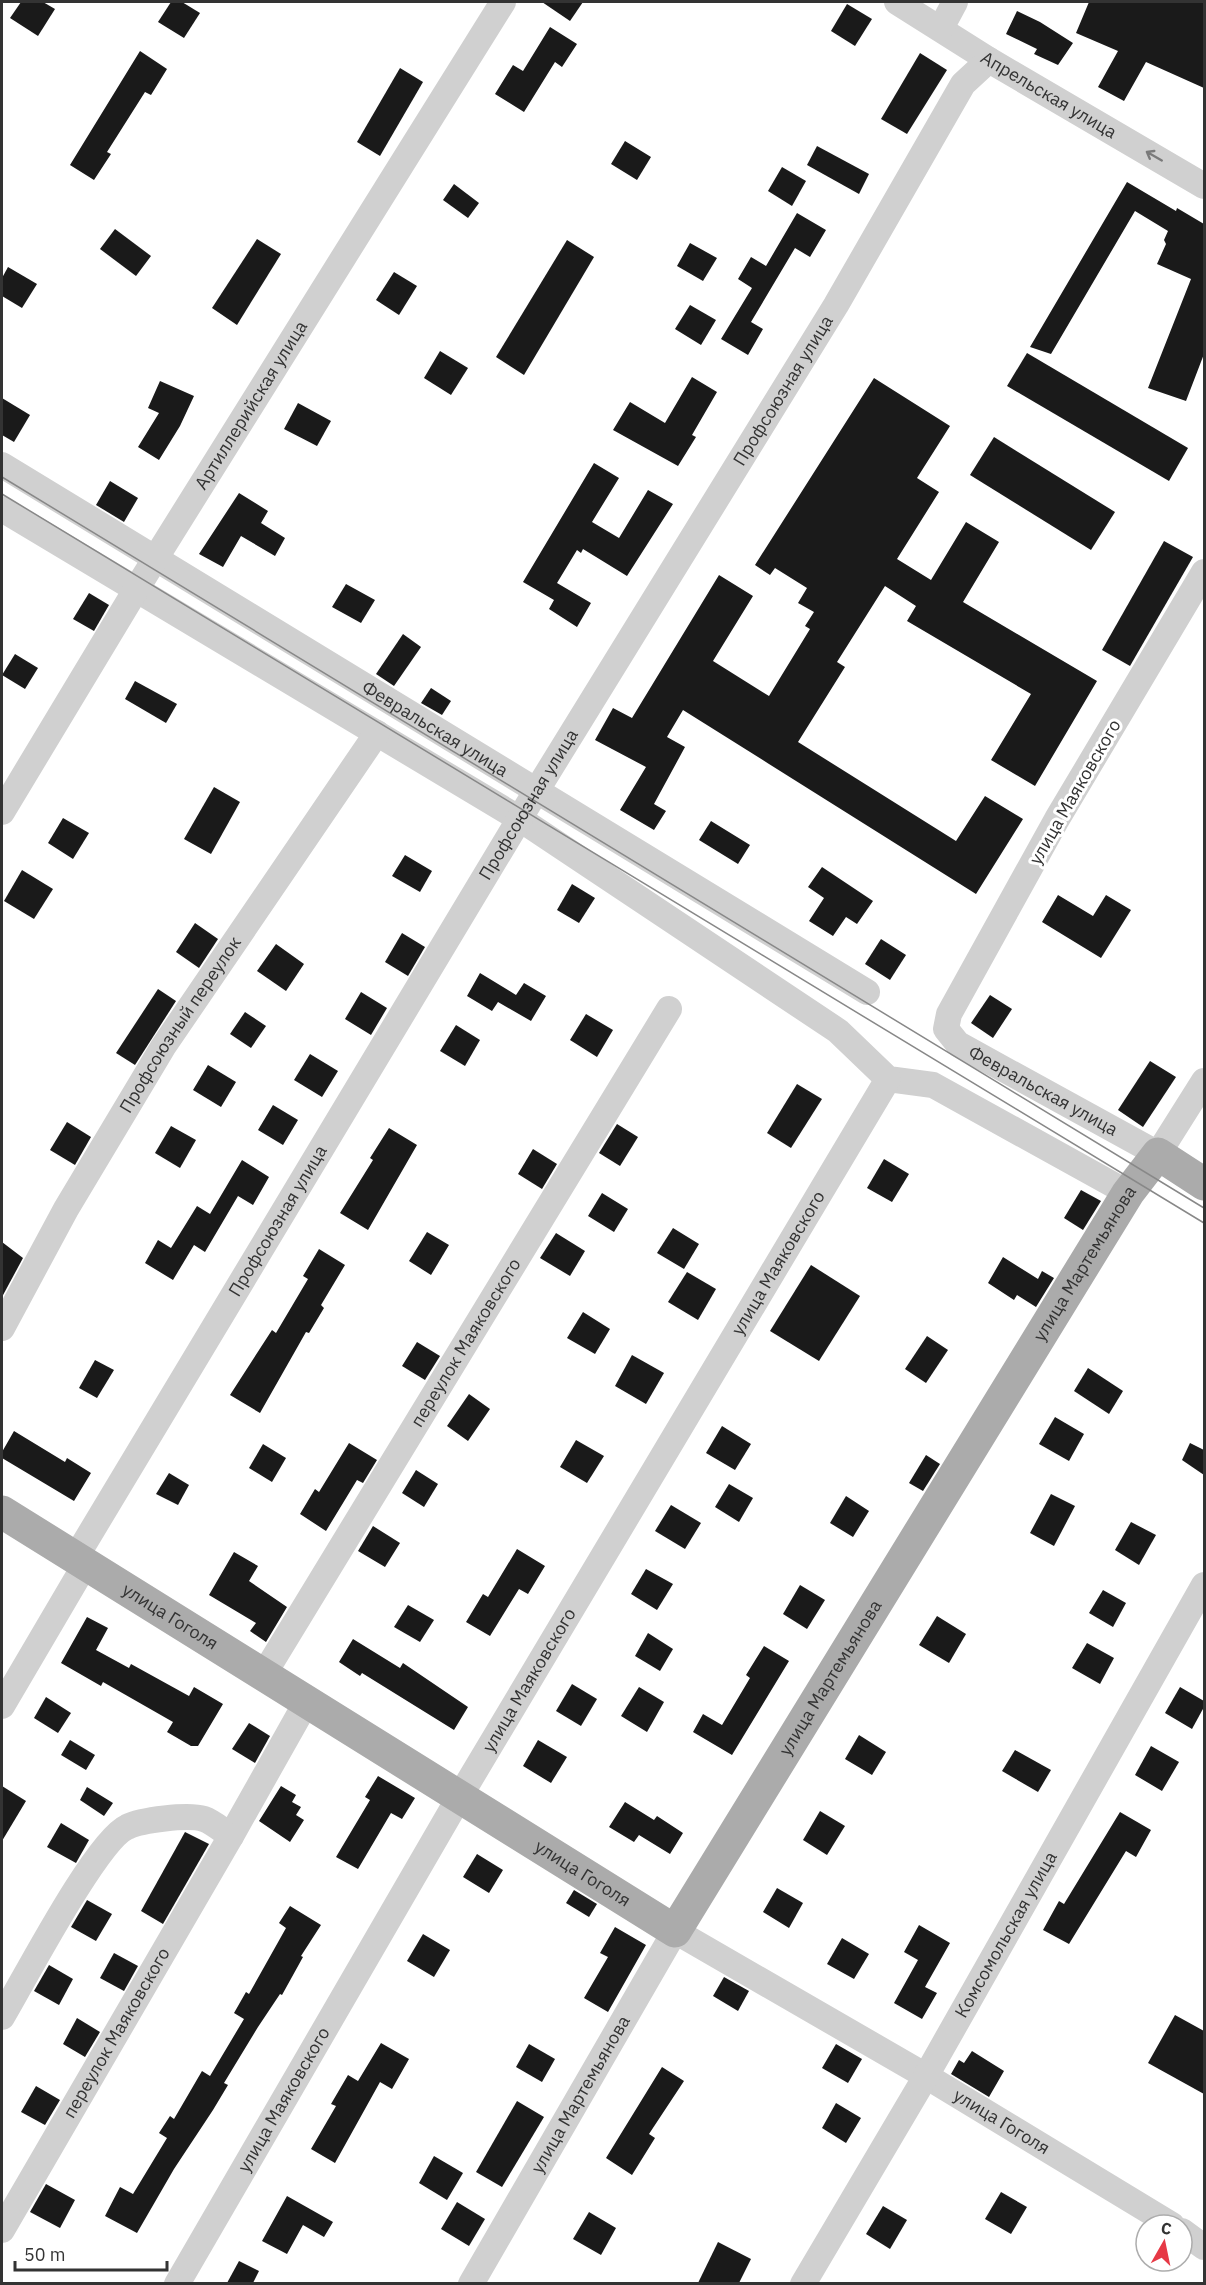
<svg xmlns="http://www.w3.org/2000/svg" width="1206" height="2285" viewBox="0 0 1206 2285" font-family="'IBM Plex Sans',sans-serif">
  <rect width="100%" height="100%" fill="#fff"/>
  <!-- building -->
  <g fill="#1a1a1a">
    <polygon points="21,2 43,2 55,9 38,36 10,18"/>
    <polygon points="171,2 182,2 200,13 184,38 158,22"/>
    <polygon points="542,2 583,2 570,21"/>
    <polygon points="1089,2 1204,2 1204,88 1146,62 1124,101 1098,87 1118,51 1076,33"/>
    <polygon points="847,4 872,19 855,46 831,31"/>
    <polygon points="1017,11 1040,22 1073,43 1058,65 1034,54 1037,49 1006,34"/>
    <polygon points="550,27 577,44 562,67 555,62 524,112 495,94 513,65 523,71"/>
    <polygon points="140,51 167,69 151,95 145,92 107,152 111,154 94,180 70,165"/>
    <polygon points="920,53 947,70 907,134 881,119"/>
    <polygon points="400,68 423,82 380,156 357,142"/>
    <polygon points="625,141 651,157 637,180 611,164"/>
    <polygon points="817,146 869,174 859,194 807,165"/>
    <polygon points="782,167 806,181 792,206 768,191"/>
    <polygon points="1127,182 1176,211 1177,208 1204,224 1204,354 1186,401 1148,388 1191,279 1157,264 1166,244 1164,240 1168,231 1135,211 1051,354 1030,347"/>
    <polygon points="454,184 479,203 468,218 443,200"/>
    <polygon points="797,213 826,230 810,257 795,248 751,322 763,329 748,355 721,339 752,288 738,279 751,257 766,266"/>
    <polygon points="115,229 151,256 136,276 100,249"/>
    <polygon points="257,239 281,254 237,325 212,308"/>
    <polygon points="567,240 594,257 524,375 496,357"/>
    <polygon points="690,243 717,258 703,281 677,266"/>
    <polygon points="8,267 37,284 22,308 2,296 2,278"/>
    <polygon points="394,272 417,286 399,315 376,300"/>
    <polygon points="690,305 716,320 701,345 675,329"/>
    <polygon points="440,351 468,368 451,395 424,378"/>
    <polygon points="1027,353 1188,448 1169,481 1007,386"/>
    <polygon points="692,377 717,392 692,435 696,437 678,466 613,430 630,402 665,423"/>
    <polygon points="874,378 950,426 917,478 939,492 897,559 931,580 966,522 999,542 963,602 1097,681 1035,786 991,760 1031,694 907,621 916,606 885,586 837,662 845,667 798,742 956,841 985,796 1023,819 976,894 683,710 667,737 685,747 654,804 666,811 654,830 620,810 646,767 595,740 613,708 632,718 719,575 753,596 713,661 769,696 810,629 805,626 814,612 798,603 807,588 775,568 770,575 755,565"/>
    <polygon points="160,381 194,396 180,426 159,460 138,447 159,413 148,408"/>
    <polygon points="2,398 30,415 14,442 2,435"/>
    <polygon points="298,403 331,421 317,446 284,429"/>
    <polygon points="994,437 1115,512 1091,550 970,475"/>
    <polygon points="594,463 619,478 592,522 619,538 648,490 673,504 627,576 583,549 581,553 577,550 557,583 591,603 577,627 549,609 554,600 523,582"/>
    <polygon points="110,481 138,498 124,522 96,505"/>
    <polygon points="239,493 268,511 261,523 285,538 275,556 241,536 223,567 199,554"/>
    <polygon points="1164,541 1193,557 1130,666 1102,650"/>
    <polygon points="346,584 375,600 361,623 332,607"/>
    <polygon points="89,593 109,605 94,631 73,619"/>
    <polygon points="403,634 421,647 394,686 376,674"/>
    <polygon points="15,654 38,668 25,689 2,675"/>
    <polygon points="135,681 177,704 166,723 125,699"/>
    <polygon points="431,688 451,701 442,715 421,703"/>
    <polygon points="214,787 240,802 211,854 184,839"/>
    <polygon points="63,818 89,833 73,859 48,843"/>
    <polygon points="711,821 750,845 738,864 699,840"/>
    <polygon points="405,855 432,871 420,892 392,876"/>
    <polygon points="822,867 873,901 857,924 846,917 833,936 809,921 824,898 808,887"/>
    <polygon points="22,870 53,889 34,919 4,901"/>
    <polygon points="572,884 595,898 579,923 557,910"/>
    <polygon points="1058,895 1093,916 1106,895 1131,910 1101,958 1042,922"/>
    <polygon points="195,923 218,939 199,968 176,952"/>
    <polygon points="402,933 425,947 408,976 385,962"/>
    <polygon points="881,939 906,955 890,980 865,964"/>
    <polygon points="276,944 304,964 286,991 257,971"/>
    <polygon points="480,973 516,995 524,983 546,996 531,1021 498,1002 492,1011 467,996"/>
    <polygon points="158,989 176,1001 135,1065 116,1053"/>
    <polygon points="361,992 387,1008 371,1035 345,1019"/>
    <polygon points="990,995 1012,1009 993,1038 971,1023"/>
    <polygon points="245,1012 266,1026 251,1048 230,1034"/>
    <polygon points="586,1014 613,1030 597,1057 570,1040"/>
    <polygon points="456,1025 480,1040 465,1066 440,1051"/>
    <polygon points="310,1054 338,1071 322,1097 294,1080"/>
    <polygon points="1150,1061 1176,1077 1143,1127 1118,1110"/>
    <polygon points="208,1065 236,1082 221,1107 193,1090"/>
    <polygon points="797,1084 822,1099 791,1148 767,1133"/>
    <polygon points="273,1105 298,1120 283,1145 258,1130"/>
    <polygon points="67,1122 91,1137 75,1165 50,1150"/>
    <polygon points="617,1124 638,1137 620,1166 599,1153"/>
    <polygon points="171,1126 196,1140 180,1168 155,1153"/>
    <polygon points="389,1128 417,1145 368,1230 340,1213 373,1160 370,1158"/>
    <polygon points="533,1149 557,1164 542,1189 518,1174"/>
    <polygon points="884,1159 909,1174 892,1202 867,1188"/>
    <polygon points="242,1160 269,1177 253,1205 238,1196 205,1252 194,1245 173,1280 145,1263 158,1240 171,1248 197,1206 210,1214"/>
    <polygon points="1081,1190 1101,1201 1083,1230 1064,1218"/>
    <polygon points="602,1193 628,1209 614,1232 588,1216"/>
    <polygon points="673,1228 699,1244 684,1269 657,1253"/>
    <polygon points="427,1232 449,1245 431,1275 409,1261"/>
    <polygon points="556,1233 585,1251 570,1276 540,1258"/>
    <polygon points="2,1242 23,1258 2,1297"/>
    <polygon points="319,1249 345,1265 321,1305 324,1308 309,1333 306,1332 260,1413 230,1395 272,1330 276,1333 308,1279 303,1276"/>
    <polygon points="1003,1257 1038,1279 1042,1271 1054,1278 1036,1307 1017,1295 1014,1300 988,1283"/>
    <polygon points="811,1265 860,1296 819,1361 770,1331"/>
    <polygon points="687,1272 716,1289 698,1320 668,1302"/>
    <polygon points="583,1312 610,1329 595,1354 567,1338"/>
    <polygon points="927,1336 948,1350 926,1383 905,1369"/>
    <polygon points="417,1342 440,1356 425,1380 402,1366"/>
    <polygon points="632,1355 664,1373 646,1404 615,1386"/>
    <polygon points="95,1360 114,1370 97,1398 79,1388"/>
    <polygon points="1088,1368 1123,1391 1109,1414 1074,1391"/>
    <polygon points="469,1394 490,1409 468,1441 447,1426"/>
    <polygon points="1055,1417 1084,1434 1069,1461 1039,1444"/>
    <polygon points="722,1426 751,1444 735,1470 706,1453"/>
    <polygon points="14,1431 65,1462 67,1458 91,1473 74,1501 2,1458 2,1452"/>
    <polygon points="576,1440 604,1456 587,1483 560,1467"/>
    <polygon points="349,1443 377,1460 363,1483 357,1480 326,1531 300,1514 315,1489 319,1492"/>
    <polygon points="1190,1443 1204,1450 1204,1475 1182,1460"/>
    <polygon points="263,1444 286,1458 272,1482 249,1468"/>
    <polygon points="926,1455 940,1464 923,1491 909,1483"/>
    <polygon points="416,1470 438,1484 424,1507 402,1493"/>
    <polygon points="169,1473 189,1485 178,1505 156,1494"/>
    <polygon points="729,1484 753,1498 739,1522 715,1507"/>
    <polygon points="1051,1494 1075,1506 1054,1546 1030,1533"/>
    <polygon points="846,1496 869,1511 853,1537 830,1523"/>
    <polygon points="671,1505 701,1523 685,1549 655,1531"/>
    <polygon points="1131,1522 1156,1535 1139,1565 1115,1550"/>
    <polygon points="373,1526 400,1543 385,1567 358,1551"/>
    <polygon points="517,1549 545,1566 528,1594 519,1589 490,1636 466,1622 483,1594 488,1597"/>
    <polygon points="234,1552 258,1566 249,1581 287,1607 266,1642 250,1631 256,1623 209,1595"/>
    <polygon points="646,1569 673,1584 657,1610 631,1594"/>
    <polygon points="800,1585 825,1600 807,1629 783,1614"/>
    <polygon points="1103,1590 1126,1603 1113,1627 1089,1613"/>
    <polygon points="408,1605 434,1620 420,1642 394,1627"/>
    <polygon points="937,1616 966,1634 949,1663 919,1645"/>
    <polygon points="87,1617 108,1628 96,1650 129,1668 131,1664 189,1696 194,1687 223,1704 198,1746 191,1746 167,1732 173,1722 103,1682 101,1686 61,1663"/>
    <polygon points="648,1633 673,1649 660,1671 635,1656"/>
    <polygon points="353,1639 400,1668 403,1663 468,1707 454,1730 362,1673 360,1676 339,1662"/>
    <polygon points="1087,1643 1114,1658 1100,1684 1072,1668"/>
    <polygon points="764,1646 789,1661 732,1755 693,1732 703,1714 722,1725 750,1678 746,1675"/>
    <polygon points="572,1684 597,1699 581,1726 556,1711"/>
    <polygon points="639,1687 664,1702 647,1732 621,1716"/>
    <polygon points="1180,1687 1204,1701 1204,1707 1192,1729 1165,1713"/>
    <polygon points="46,1697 71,1713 58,1733 34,1718"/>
    <polygon points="249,1723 270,1736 255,1763 232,1749"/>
    <polygon points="859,1735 886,1752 872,1775 845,1759"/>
    <polygon points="70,1740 95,1755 86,1770 61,1755"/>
    <polygon points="538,1740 567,1757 551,1783 523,1766"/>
    <polygon points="1151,1746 1179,1762 1162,1791 1135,1775"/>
    <polygon points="1015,1750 1051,1770 1038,1792 1002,1771"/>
    <polygon points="378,1776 415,1798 402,1819 391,1813 358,1869 336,1857 370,1800 365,1797"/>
    <polygon points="2,1786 26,1801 2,1841"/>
    <polygon points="281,1786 296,1795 292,1802 301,1807 296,1815 304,1820 290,1842 259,1821"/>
    <polygon points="87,1787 113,1803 104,1816 80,1800"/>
    <polygon points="625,1802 654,1820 657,1816 683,1833 670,1854 639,1835 634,1842 609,1827"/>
    <polygon points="820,1811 845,1826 827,1855 803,1840"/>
    <polygon points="1120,1812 1151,1830 1136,1857 1126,1851 1069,1944 1043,1930 1059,1901 1064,1904"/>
    <polygon points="61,1823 89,1840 76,1863 47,1847"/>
    <polygon points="185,1832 209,1844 163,1924 141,1911"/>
    <polygon points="477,1854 503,1870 489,1893 463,1877"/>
    <polygon points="777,1888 803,1903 789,1928 763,1912"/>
    <polygon points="574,1890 597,1904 589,1917 566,1903"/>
    <polygon points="87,1900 112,1914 96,1941 71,1927"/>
    <polygon points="290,1906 321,1925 301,1956 303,1957 282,1995 280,1994 258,2027 224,2083 228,2085 213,2110 174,2169 137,2233 105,2216 120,2187 133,2194 167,2138 159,2133 170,2116 174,2119 202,2071 210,2076 244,2019 234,2013 246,1992 249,1994 286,1928 279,1923"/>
    <polygon points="919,1925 950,1943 925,1987 937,1993 922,2019 894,2003 918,1960 904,1952"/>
    <polygon points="615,1927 646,1945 608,2012 584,1998 608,1957 600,1953"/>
    <polygon points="423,1934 450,1950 434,1977 407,1961"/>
    <polygon points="842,1938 869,1954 854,1979 827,1964"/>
    <polygon points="114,1953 138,1966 124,1991 100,1978"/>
    <polygon points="49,1965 73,1979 59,2005 34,1991"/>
    <polygon points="724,1977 749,1991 738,2011 713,1996"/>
    <polygon points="1175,2015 1204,2031 1204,2094 1148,2063"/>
    <polygon points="77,2018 100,2032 85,2057 63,2044"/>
    <polygon points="381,2043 409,2059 392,2089 380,2082 335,2163 311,2149 336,2106 331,2104 348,2075 358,2081"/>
    <polygon points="529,2044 555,2059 542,2082 516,2067"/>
    <polygon points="836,2044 862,2059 848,2083 822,2068"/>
    <polygon points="972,2051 1004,2071 989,2097 951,2074 959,2060 964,2063"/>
    <polygon points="662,2067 684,2081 649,2134 655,2138 632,2175 606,2158"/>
    <polygon points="36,2086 60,2100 45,2125 21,2112"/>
    <polygon points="517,2101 544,2117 502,2187 476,2172"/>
    <polygon points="836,2103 861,2118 846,2143 822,2128"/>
    <polygon points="434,2156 463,2173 447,2200 419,2183"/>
    <polygon points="46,2184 75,2200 60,2228 30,2212"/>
    <polygon points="1001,2192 1027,2207 1011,2234 985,2219"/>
    <polygon points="287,2196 333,2222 324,2237 303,2225 287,2254 262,2241"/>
    <polygon points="457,2202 485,2219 469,2246 441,2229"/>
    <polygon points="883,2206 907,2220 890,2249 866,2234"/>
    <polygon points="589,2212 616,2228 601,2255 573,2239"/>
    <polygon points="718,2242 751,2259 739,2283 698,2283"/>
    <polygon points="239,2261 259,2271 253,2283 227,2283"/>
  </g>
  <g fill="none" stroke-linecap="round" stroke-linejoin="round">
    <!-- minor -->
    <g stroke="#d0d0d0" stroke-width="26">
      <path id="s1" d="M897 2 989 60 1204 186"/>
      <polyline points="941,28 955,2"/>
      <path id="s2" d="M2 465 867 992"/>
      <polyline points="2,509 520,819 838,1031 888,1079 933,1085 1128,1193"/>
      <path id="s3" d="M1204 572 1057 819 949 1014 946 1029 958 1044 1158 1154 1204 1081"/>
      <path id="s4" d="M2 812 137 588 503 2"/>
      <path id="s5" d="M2 1328 66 1209 163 1047 377 733"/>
      <path id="s6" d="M76 1557 532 798 836 305 963 84 989 60"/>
      <path id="s7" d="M264 1674 669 1009"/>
      <polyline points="2,1706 86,1563"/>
      <path d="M2 2017C23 1982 96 1841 127 1827 141 1820 188 1814 204 1819 213 1822 223 1831 231 1836L307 1701"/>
      <path id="s8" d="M2 2230 231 1836"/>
      <polyline points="1182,2231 1204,2247"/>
      <path id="s9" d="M177 2284 460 1796 888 1079"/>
      <path id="s10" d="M471 2284 675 1931 926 2076 1172 2225"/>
      <path id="s11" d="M803 2284 926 2076 1204 1585"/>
    </g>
    <!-- major -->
    <path stroke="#ababab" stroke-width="33" id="s12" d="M2 1512 675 1931 1128 1193 1158 1154 1204 1184"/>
    <!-- tram -->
    <g stroke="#888" stroke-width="1.5">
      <polyline points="2,477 1204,1208"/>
      <polyline points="2,494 1204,1223"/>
    </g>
  </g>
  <!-- one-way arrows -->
  <defs><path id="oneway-shaft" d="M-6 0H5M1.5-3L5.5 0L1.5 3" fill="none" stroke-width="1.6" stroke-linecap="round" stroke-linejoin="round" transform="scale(1.5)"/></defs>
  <use stroke="#7a7a7a" href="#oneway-shaft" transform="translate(1154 156) rotate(-150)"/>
  <g text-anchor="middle" stroke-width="6" stroke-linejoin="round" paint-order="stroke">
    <!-- street labels -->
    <g font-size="18" fill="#333" stroke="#fff">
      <text dy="6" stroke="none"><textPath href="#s1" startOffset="178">Апрельская улица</textPath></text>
      <text dy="6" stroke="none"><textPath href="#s6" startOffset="1364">Профсоюзная улица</textPath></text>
      <text dy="6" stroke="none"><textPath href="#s4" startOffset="477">Артиллерийская улица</textPath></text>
      <text dy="6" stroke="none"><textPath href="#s2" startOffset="507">Февральская улица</textPath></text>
      <text transform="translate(1075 792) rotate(-60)" y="6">улица Маяковского</text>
      <text dy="6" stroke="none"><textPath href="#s6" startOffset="878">Профсоюзная улица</textPath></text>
      <text dy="6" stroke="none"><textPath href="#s5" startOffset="352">Профсоюзный переулок</textPath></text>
      <text dy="6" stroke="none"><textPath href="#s3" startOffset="642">Февральская улица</textPath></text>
      <text dy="6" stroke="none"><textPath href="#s6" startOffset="392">Профсоюзная улица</textPath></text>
      <text dy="6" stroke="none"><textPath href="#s9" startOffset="1185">улица Маяковского</textPath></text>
      <text dy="6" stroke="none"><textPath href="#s12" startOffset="1576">улица Мартемьянова</textPath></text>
      <text dy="6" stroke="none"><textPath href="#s7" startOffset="388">переулок Маяковского</textPath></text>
      <text dy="6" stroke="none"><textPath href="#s12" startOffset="198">улица Гоголя</textPath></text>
      <text dy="6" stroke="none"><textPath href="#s12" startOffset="1090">улица Мартемьянова</textPath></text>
      <text dy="6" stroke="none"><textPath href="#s9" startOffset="699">улица Маяковского</textPath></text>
      <text dy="6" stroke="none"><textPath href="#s12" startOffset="684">улица Гоголя</textPath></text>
      <text dy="6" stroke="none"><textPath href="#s11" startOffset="404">Комсомольская улица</textPath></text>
      <text dy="6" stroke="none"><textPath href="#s8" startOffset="228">переулок Маяковского</textPath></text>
      <text dy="6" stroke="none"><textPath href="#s10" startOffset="219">улица Мартемьянова</textPath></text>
      <text dy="6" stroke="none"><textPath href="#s9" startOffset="213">улица Маяковского</textPath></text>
      <text dy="6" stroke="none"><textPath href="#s10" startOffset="786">улица Гоголя</textPath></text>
    </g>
  </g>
  <!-- border -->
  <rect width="1206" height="2285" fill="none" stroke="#333333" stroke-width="6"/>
  <!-- north arrow -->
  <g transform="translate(1164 2243) rotate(9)"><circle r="28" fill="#ffffff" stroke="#adadad" stroke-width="1.5"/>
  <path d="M0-4.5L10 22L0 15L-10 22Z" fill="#e63946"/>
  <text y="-9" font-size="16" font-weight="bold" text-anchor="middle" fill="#333333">С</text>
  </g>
  <!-- scale -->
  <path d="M15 2261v9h152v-9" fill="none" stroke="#333333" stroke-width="3"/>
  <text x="24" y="2261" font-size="18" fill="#333333" stroke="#ffffff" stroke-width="4.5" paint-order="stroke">50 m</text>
</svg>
